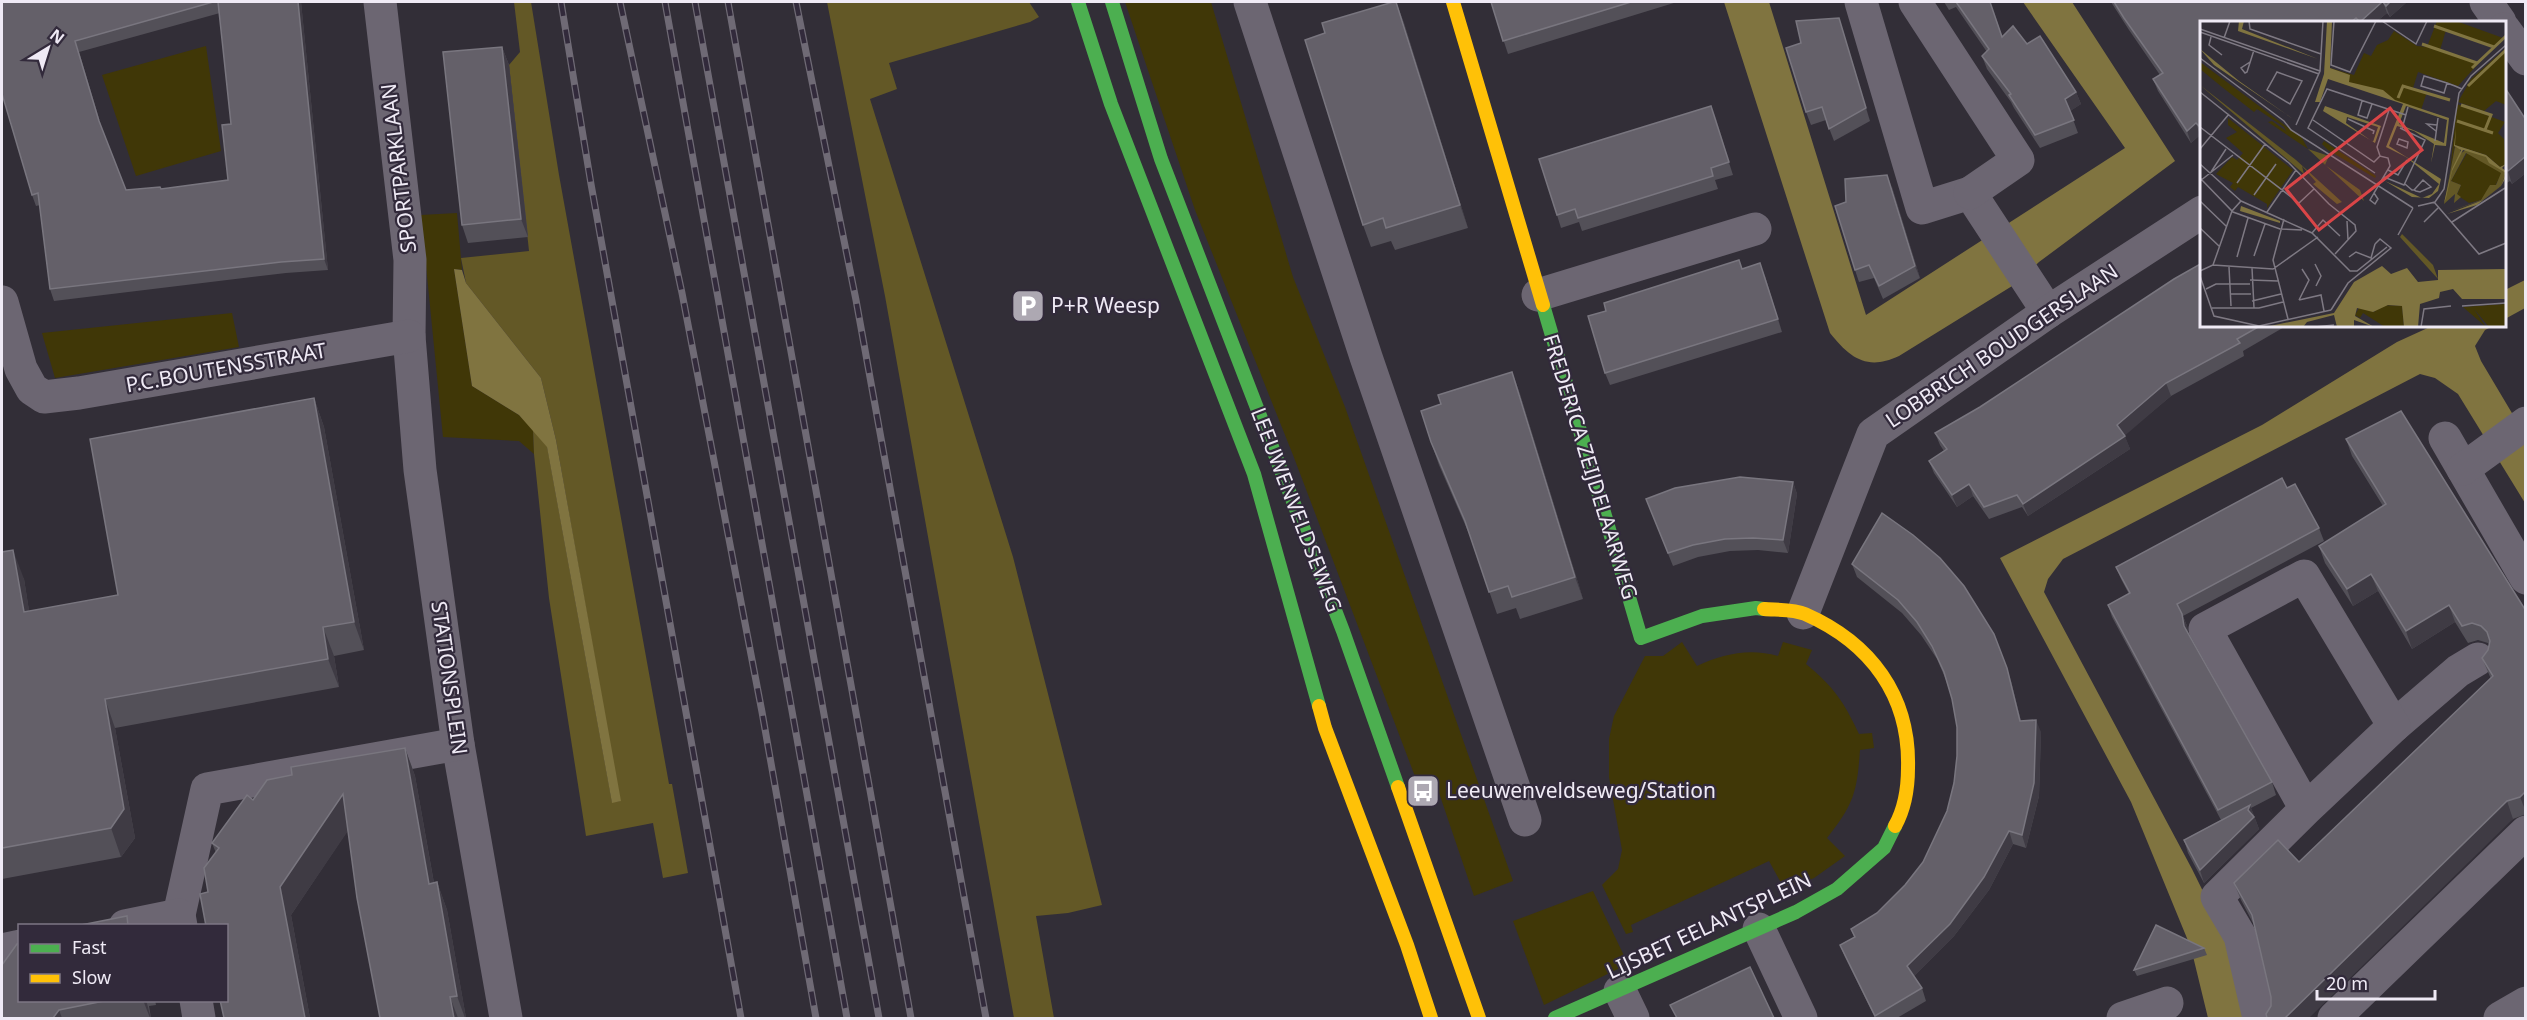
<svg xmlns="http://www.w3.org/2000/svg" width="2527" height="1020" viewBox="0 0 2527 1020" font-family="'Noto Sans',sans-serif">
  <rect width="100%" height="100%" fill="#322e37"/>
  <!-- green -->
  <g fill="#403707">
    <polygon points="1125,2 1211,2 1293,277 1345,407 1513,881 1474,896 1436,784 1419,787 1293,455 1195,210"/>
    <polygon points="206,46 221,151 136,176 102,75"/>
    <polygon points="457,213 462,270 454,269 472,386 519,415 533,429 534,454 519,441 443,437 421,215"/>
    <polygon points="232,313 239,347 55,378 42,333"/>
    <path d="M1682 642 1697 666C1723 654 1749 648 1778 656L1783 642 1812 650 1806 664C1834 687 1844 702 1859 734L1872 733 1874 748 1860 750C1857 792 1854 804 1827 838L1845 856 1814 878 1785 890 1769 861 1631 925 1633 932 1626 934 1602 885 1618 869 1622 850 1609 777V739L1614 716 1645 656H1663Z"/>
    <polygon points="1593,891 1628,964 1544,1005 1513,921"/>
  </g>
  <!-- forest -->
  <g fill="#635826">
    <polygon points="514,2 531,2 559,175 669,784 672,784 688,873 663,878 653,823 586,836 549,598 534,454 533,429 547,446 612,802 620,801 556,440 541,378 466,283 461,258 529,251 509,65 520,52"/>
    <polygon points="827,2 1029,2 1039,17 1030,22 889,63 897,89 870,99 1013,557 1102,905 1068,913 1036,916 1054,1018 1014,1018 885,296"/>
  </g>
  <!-- water -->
  <g fill="#807440">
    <path d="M1724 2H1769L1866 315 2125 148 2023 2H2072L2175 161 2039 262 2017 283 1899 356C1867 371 1850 358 1830 333Z"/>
    <polygon points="454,269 462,270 466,283 541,378 556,440 621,801 612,803 547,447 519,415 472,386"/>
    <polygon points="2525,280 2525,308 2505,319 2505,290"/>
    <polygon points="2432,326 2493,326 2485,330 2475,346 2481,361 2525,435 2525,503 2458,394 2435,378 2420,374 2063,559 2048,579 2044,592 2192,869 2231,948 2251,1018 2208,1018 2191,948 2131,802 2000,558 2262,425 2397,342"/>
  </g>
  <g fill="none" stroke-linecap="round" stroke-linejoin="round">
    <!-- street -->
    <g stroke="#6c6672" stroke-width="33">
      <polyline points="380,2 410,260 409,336 420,470 458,744 506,1018"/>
      <polyline points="1250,2 1366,357 1525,820"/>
      <polyline points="1861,2 1922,208 1970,193 2048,312"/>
      <polyline points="1915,2 2018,160 1970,193"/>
      <polyline points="2486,2 2500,22"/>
      <polyline points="2504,29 2526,59"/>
      <polyline points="1538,295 1755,229"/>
      <polyline points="2,302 21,369 32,389 44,397 79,393 409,336"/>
      <polyline points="2445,438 2526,578"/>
      <polyline points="2463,469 2526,423"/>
      <polyline points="1803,613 1873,434 2048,312 2202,212"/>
      <polyline points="2394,726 2458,671 2478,659"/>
      <polyline points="179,915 207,789 458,744"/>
      <polyline points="125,926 179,915 181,926"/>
      <polyline points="1759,929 1801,1018"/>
      <polyline points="2,950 20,946"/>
      <polyline points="1620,991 1633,1018"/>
      <polyline points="196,1000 199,1018"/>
      <polyline points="2123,1018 2167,1003"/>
      <polyline points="2259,1018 2240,936 2217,897 2306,809 2394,726 2304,576 2205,629 2306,809"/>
      <polyline points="2334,1018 2526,832"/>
      <polyline points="2500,1018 2526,1003"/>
    </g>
    <!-- fast -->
    <g stroke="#4caf50" stroke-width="14">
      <polyline points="1078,2 1111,104 1254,474 1319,706"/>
      <polyline points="1112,2 1161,159 1343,631 1398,787"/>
      <polyline points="1543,305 1641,638 1702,616 1756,608 1764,609"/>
      <polyline points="1555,1018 1796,912 1837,889 1884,848 1895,826"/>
    </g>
    <!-- slow -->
    <g stroke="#ffc107" stroke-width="14">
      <polyline points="1453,2 1543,305"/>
      <path d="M1764 609C1777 610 1794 609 1805 614 1871 643 1910 696 1908 768 1908 789 1905 808 1895 826"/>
      <polyline points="1319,706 1325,728 1407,945 1431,1018"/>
      <polyline points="1398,787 1479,1018"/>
    </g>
    <defs>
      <g id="rail">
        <polyline points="561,2 591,184 741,1018"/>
        <polyline points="620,2 682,293 762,712 816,1018"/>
        <polyline points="665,2 847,1018"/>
        <polyline points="695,2 879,1018"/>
        <polyline points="728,2 911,1018"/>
        <polyline points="796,2 856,300 986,1018"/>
      </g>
    </defs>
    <!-- rail casing -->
    <use href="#rail" stroke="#6f6a75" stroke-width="7"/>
    <!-- rail -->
    <use href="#rail" stroke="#322a3b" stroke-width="4.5" stroke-dasharray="14" stroke-linecap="butt"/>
  </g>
  <!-- wall -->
  <g fill="#535058" fill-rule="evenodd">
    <path d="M2 2H301L328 270 286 273 54 301 50 289 40 205 36 206 32 195ZM220 13 231 124 228 180 161 189 126 190 102 129 79 52Z"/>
    <polygon points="1396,2 1404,23 1468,228 1395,250 1391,241 1371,247 1363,225 1325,33"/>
    <polygon points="1491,2 1677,2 1508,54"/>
    <polygon points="1944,2 1990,2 2002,36 2027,44 2076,92 2081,104 2070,111 2078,133 2040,148 2014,108 2011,102 1987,69 1982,56 1987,52 1956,7 1949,10"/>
    <polygon points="2111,2 2407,2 2390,17 2387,13 2376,22 2202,22 2202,136 2200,135 2191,143 2158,91 2153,79 2160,75 2129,30"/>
    <polygon points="1839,18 1870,121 1834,141 1826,120 1811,125 1806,112 1801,43"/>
    <polygon points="502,47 509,65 528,237 468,243 462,225"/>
    <polygon points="2505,88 2526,120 2526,173 2512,184 2510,181 2505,184"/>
    <polygon points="1711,106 1733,175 1715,180 1718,189 1582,231 1579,222 1561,228 1557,215"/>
    <polygon points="1892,187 1920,278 1883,299 1874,278 1859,282 1855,270"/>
    <polygon points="1742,269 1765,276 1782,332 1610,385 1605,373"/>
    <polygon points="2202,326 2286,326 2243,351 2244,356 2171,396 2124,435 2130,449 2028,516 2022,507 1989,519 1973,496 1957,507 1934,473 1929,461 1944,451 1940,445 1935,433"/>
    <polygon points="1512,372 1520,394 1583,599 1520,619 1516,608 1497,614 1470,536 1439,465 1431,442"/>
    <polygon points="314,398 324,427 364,650 334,656 339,687 115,728 135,838 121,857 2,879 2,552 24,579 29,611 118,595"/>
    <polygon points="2346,439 2526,611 2526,814 2513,819 2271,1006 2271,997 2254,925 2241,900 2234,883 2299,862 2491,679 2482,658 2488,650 2490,645 2488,643 2478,640 2468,643 2455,622 2412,649 2378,591 2353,606 2325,563 2319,546 2383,506 2352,456"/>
    <polygon points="1793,482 1797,494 1788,553 1758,550 1730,551 1698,557 1673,566 1646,499"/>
    <polygon points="2287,488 2319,528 2324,541 2183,616 2187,626 2188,632 2272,782 2276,795 2251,808 2259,829 2204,883 2188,853 2184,840 2221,820 2112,617 2108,605 2129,594 2121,579 2116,567"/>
    <polygon points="1852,564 2011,681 2021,721 2041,732 2039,796 2026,848 2013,844 1989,890 1954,936 1914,976 1922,988 1926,1001 1897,1018 1875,1018 1845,957 1840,945 1854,937 1851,929 1877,913 1905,885 1923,862 1947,811 1954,783 1957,756 1957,727 1952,699 1946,680 1937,659 1921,635 1902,613 1857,577"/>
    <polygon points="405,748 415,776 434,883 437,882 447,910 466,1018 380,1018 348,830 291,915 310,1018 224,1018 208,892 216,853 212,843 253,800 292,775"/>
    <polygon points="2204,948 2207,955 2137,976 2134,970"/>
    <polygon points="2,965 20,1000 155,1000 156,1005 149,1006 151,1018 2,1018"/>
  </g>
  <!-- shaded-wall -->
  <g fill="#3f3b44">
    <polygon points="298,2 301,2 328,270 324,259"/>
    <polygon points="1396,2 1404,23 1468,228 1460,205"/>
    <polygon points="2383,2 2387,13 2376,22 2360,22"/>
    <polygon points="2390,2 2407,2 2390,17 2386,6"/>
    <polygon points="1839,18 1843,30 1870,121 1866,108"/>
    <polygon points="75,41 79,52 103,132 99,121"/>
    <polygon points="502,47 509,65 528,237 521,219"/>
    <polygon points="2076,92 2081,104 2069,112 2065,99"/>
    <polygon points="1711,106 1716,118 1733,175 1729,162"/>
    <polygon points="2196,123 2200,135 2191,143 2187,131"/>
    <polygon points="2526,156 2526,173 2512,184 2508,171"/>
    <polygon points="1887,175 1892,187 1920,278 1915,266"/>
    <polygon points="1760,263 1765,276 1782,332 1778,319"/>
    <polygon points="1512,372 1520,394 1583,599 1575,577"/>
    <polygon points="2166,383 2171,396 2122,438 2117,425"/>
    <polygon points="314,398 324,427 364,650 354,622"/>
    <polygon points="2125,436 2130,449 2028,516 2023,504"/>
    <polygon points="1793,482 1797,494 1788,553 1783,540"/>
    <polygon points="1969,484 1973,496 1957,507 1952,495"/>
    <polygon points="13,550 24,579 34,641 24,612"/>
    <polygon points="2371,574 2378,591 2353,606 2347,589"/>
    <polygon points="2449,605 2455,622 2412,649 2406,631"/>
    <polygon points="2182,614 2187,626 2189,638 2184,626"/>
    <polygon points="323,627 334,656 339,687 328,659"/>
    <polygon points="2007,668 2011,681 2024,734 2020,721"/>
    <polygon points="105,699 115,728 135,838 121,857 111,828"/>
    <polygon points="2036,720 2041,732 2039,796 2026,848 2022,835"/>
    <polygon points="405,748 415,776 439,912 429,884"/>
    <polygon points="2526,791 2526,812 2520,797"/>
    <polygon points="343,794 354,822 291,915 310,1018 305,1018 280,887"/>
    <polygon points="2507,801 2513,819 2309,1018 2285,1018"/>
    <polygon points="2250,805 2259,829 2204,883 2200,870 2248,810"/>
    <polygon points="2009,831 2013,844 1989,890 1954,936 1912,978 1907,966"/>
    <polygon points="437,882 447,910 466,1018 465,1018 457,996"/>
    <polygon points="450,997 458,1018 454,1018"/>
    <polygon points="143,1000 146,1000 151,1018 150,1018"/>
    <polygon points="59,1010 62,1018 53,1018"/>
  </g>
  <!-- building -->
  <g fill="#646069" stroke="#79767f" stroke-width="1.5">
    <polygon points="2,2 213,2 75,41 99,121 126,190 160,187 161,189 228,180 222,125 231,124 218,2 298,2 324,259 281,262 50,289 38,193 32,195 2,94"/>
    <polygon points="1393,2 1396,2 1460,205 1386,228 1383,218 1363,225 1305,40 1325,33 1322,23"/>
    <polygon points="1491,2 1631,2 1503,41"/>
    <polygon points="1956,2 1990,2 2002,37 2013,26 2027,44 2040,36 2076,92 2065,99 2074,120 2035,135 2009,95 2011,94 1982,56 1989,49"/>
    <polygon points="2114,2 2382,2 2360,22 2356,18 2351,22 2202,22 2202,126 2200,127 2196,123 2187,131 2153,79 2163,73 2124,18"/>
    <polygon points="2383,2 2390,2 2386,6"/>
    <polygon points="1839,18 1866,108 1829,129 1822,107 1806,112 1786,48 1801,43 1796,21"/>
    <polygon points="502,47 521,219 462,225 443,52"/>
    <polygon points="2505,88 2526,120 2526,156 2508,171 2506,168 2505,169"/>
    <polygon points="1711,106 1729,162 1711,168 1713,176 1578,218 1575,209 1557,215 1539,159"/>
    <polygon points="1887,175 1915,266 1879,286 1869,265 1855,270 1835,206 1846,202 1845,179"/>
    <polygon points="1739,260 1742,269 1760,263 1778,319 1605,373 1588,316 1606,311 1604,303"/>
    <polygon points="2202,263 2202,326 2260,326 2237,339 2240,343 2166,383 2117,425 2125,436 2023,504 2017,495 1984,507 1969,484 1952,495 1929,461 1947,449 1935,433 1980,407 2174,279"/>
    <polygon points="1512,372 1575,577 1512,597 1508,586 1489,592 1465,521 1431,442 1421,411 1441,404 1438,395"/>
    <polygon points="314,398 354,622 323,627 328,659 105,699 124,809 111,828 2,848 2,552 13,550 24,612 118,595 90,439"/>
    <polygon points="2401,411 2526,611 2526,791 2520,797 2507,801 2285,1018 2267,1018 2266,1014 2271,1006 2271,997 2252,915 2234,883 2278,840 2299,862 2493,676 2482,658 2488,650 2490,641 2487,632 2481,626 2472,623 2462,626 2449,605 2406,631 2371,574 2347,589 2319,546 2386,504 2346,439"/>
    <polygon points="1740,477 1793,482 1783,540 1753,538 1725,539 1693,545 1668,553 1646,499 1675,488"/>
    <polygon points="2282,478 2287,488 2295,484 2319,528 2177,604 2182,614 2184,626 2272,782 2218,810 2108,605 2130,593 2116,567"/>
    <polygon points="1882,513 1913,535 1940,558 1964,586 1994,634 2007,668 2020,721 2036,720 2034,783 2022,835 2009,831 1984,877 1950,924 1907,966 1922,988 1875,1016 1840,945 1855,937 1851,929 1877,913 1905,885 1923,862 1947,811 1954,783 1957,756 1957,727 1952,699 1944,672 1932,646 1917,622 1898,600 1852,564"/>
    <polygon points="405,748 429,884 437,882 457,996 450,997 454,1018 380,1018 357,898 343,794 280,887 305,1018 224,1018 220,1000 226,1000 226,926 206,926 200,894 208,892 204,868 219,848 212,843 247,795 253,800 267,780 292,775 291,767"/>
    <polygon points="2250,805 2248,810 2254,817 2200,870 2184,840"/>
    <polygon points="127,916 128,926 76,926"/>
    <polygon points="2156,925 2204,948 2134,970"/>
    <polygon points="20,943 20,1000 109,1000 59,1010 53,1018 2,1018 2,964 2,965 17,944"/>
    <polygon points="1750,967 1774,1018 1677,1018 1670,1005"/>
  </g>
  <!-- icons -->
  <defs>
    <symbol id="parking-square" viewBox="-11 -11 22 22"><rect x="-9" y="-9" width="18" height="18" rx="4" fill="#ada8b2" stroke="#322a3b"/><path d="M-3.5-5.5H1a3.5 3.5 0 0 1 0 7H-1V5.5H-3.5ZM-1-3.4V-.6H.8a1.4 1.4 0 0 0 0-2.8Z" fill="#fff"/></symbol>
    <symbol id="bus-square" viewBox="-11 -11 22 22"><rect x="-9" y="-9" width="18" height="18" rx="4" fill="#ada8b2" stroke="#322a3b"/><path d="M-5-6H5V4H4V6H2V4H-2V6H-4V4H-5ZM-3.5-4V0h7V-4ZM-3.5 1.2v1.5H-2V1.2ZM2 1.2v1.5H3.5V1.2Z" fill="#fff"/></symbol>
  </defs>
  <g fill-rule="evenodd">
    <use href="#parking-square" x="1009" y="287" width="38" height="38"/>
    <use href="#bus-square" x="1404" y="772" width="38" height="38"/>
  </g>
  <g text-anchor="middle" stroke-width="4.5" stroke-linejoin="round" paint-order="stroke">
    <!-- street labels -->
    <g font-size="21" fill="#efeaf5" stroke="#322a3b">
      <text transform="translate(399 168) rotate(-97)" y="7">SPORTPARKLAAN</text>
      <text transform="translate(2002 346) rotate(-34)" y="7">LOBBRICH BOUDGERSLAAN</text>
      <text transform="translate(226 368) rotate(-10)" y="7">P.C.BOUTENSSTRAAT</text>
      <text transform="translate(1590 467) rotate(73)" y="7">FREDERICA ZEIJDELAARWEG</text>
      <text transform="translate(1296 510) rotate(69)" y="7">LEEUWENVELDSEWEG</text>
      <text transform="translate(449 678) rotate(82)" y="7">STATIONSPLEIN</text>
      <text transform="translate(1709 926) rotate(-25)" y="7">LIJSBET EELANTSPLEIN</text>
    </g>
    <!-- poi labels -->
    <g font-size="21" fill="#efeaf5" stroke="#322a3b" text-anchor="start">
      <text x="1051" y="313">P+R Weesp</text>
      <text x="1446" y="798">Leeuwenveldseweg/Station</text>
    </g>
  </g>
  <!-- overview -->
  <g transform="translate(2200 21)">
    <rect width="306" height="306" fill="#322e37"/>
    <path d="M237 0H256L303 17 294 25 246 9 240 29 278 43 258 65 218 51 213 67 227 71 221 89 149 63 130 47 154 54 164 32 171 35 177 24 188 19 194 10 217 25 227 26ZM306 27V84L296 80 284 90 258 81 271 58ZM0 41 102 117 108 128 68 101 72 100 86 110 84 106 57 88 54 91 22 66 0 48ZM257 83 305 101 298 112 304 118 306 143 300 146 286 134 255 124 250 151ZM28 97 93 149 67 187V183L38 166 35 170 30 166 33 162 16 153 32 136 37 139 43 132 26 117 37 111 28 104ZM124 120 176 155 175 157 128 129 122 123ZM267 132 302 152 295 165 281 179 269 182 257 174 261 164 251 160ZM306 283V306H289L274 288 286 306 263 286ZM182 284 202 285 204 306H185L163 292 160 297 155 294 160 285 174 291Z" fill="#403707"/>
    <path d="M0 64 96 139 142 181 137 183 113 163 116 161 102 145 104 153ZM255 126 260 127V133L267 128 284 134 306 151 301 165 283 179 251 190 281 179 290 164H296L301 152 266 132 251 160 261 164 257 173 261 176 254 182 255 173 244 183ZM108 128 129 135 125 144 160 169 164 180ZM202 213 233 244 238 258 200 216Z" fill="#635826"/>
    <path d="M39 0H44L42 8 118 38 38 10ZM127 0H132L130 47 150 54 149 61 183 69 195 79 249 97 246 125 235 124 231 142 234 123 214 110 197 105 189 125 241 158 238 170 229 177 212 176 185 160 222 177 232 173 239 163 206 136 186 126 203 83 128 58 120 81H115L124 53ZM206 85 247 99 244 122 199 103ZM0 28 39 60 93 98 14 44ZM125 85 181 105 175 122 123 90ZM147 96 178 106 173 121 146 102ZM256 107 255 124 286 134 300 146 306 143 302 147 306 150V154L305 158 301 165 277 184 247 193 283 179 301 165 306 152 289 142 286 136 263 129 252 150 246 177 244 182 252 148 261 129 254 125ZM41 185 80 200V202L40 190ZM182 245 191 253 207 247 218 261 238 259V249L306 248V278H262L253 268 240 271 239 277 220 283 218 306H204L202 285 188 284 173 291 157 287 155 295 174 306 154 299V306H137L134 294 107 301 103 306H65L134 292 154 261Z" fill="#807440" fill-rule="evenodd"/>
    <path fill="none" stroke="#807440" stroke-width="3" d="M234 5 294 26M222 23 277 42M272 47 306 15M268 65 306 29M198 77 203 65 250 79M261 84 291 94 285 109M257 100 293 112"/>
    <path fill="none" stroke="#7e7983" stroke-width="1.5" d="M49 0 50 8 121 33M134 0 131 44 150 51 176 0M182 0 216 23 227 0M0 8 120 50M0 11 119 53M11 16 9 24 22 34M24 17 30 0M0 37 84 100 91 109 213 187M50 41 41 47 45 52 47 51 54 29M77 51 102 60 90 83 67 69ZM247 62 244 72 221 65 224 55 247 62 255 65 262 68M0 71 89 142 129 183 155 204 156 210 135 233M162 80 158 94 167 97 172 83M148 98 174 110 173 113M113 99 174 141 180 135 188 137 190 145 174 172 178 178 175 183 170 179 174 172M96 104 120 50 123 0M0 106 99 182 114 168M202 108 208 86M236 110 227 103 237 104M199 118 208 121 207 127 197 123ZM235 120 238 97M0 128 29 93M180 135 177 126 189 89M0 143 41 180M188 149 198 154 207 139M11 151 26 128M175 152 108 107 127 68 206 94M184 156 204 164 225 119 200 107M0 157 33 191 80 208 102 209M0 160 33 134M37 162 65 123M205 163 212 169H214L216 170 220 171 231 166 223 159 214 169M54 174 76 143M0 180 26 205M234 181 279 233 306 222M218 185 235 181 244 168 259 72 271 55 306 24M67 191 96 149M84 198 73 239 88 298M147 200 148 219M224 201 238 187M252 201 305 167M0 207 19 225M112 212 123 199 140 215M198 214 213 187M54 235 65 203M37 236 48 197M149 236 156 231 171 237 175 223M115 243 121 255 116 265M13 244 73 248 118 216M29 246 31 285M52 247 54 287M0 250 13 244 32 190 41 180 112 212 150 250H157L187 226M0 255 14 295 59 305 131 289M50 259 78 260M6 268 16 263H50M30 273H51M99 279 121 274 124 290M99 279 109 259 102 248M52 280 81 273M262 285 306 282M12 287H59L83 281M131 289 148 262 191 227 180 218 175 223M115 306 134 304M221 306 224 288 251 285"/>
    <path fill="#da4547" fill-opacity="0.15" stroke="#da4547" stroke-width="3" d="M190 87 222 129 119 209 86 168Z"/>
    <rect width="306" height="306" fill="none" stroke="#efeaf5" stroke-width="3"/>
  </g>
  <!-- border -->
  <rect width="2527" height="1020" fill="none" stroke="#efeaf5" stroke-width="6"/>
  <!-- legend -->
  <rect x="18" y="924" width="210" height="78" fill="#322a3b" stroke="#7e7785" stroke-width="1.5"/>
  <rect x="30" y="944" width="30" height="9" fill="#4caf50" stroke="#7e7785" stroke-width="1.5"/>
  <text x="72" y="954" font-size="18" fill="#efeaf5">Fast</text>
  <rect x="30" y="974" width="30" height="9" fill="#ffc107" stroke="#7e7785" stroke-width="1.5"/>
  <text x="72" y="984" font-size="18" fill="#efeaf5">Slow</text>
  <!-- north arrow -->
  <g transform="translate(48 48) rotate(38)" stroke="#322a3b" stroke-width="4.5" paint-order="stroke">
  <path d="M0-4.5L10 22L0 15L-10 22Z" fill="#efeaf5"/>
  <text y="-9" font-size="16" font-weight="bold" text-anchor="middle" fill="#efeaf5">N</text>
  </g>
  <!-- scale -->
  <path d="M2317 990v9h118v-9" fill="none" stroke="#efeaf5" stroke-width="3"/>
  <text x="2326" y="990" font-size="18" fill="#efeaf5" stroke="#322a3b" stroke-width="4.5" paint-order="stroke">20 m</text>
</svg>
